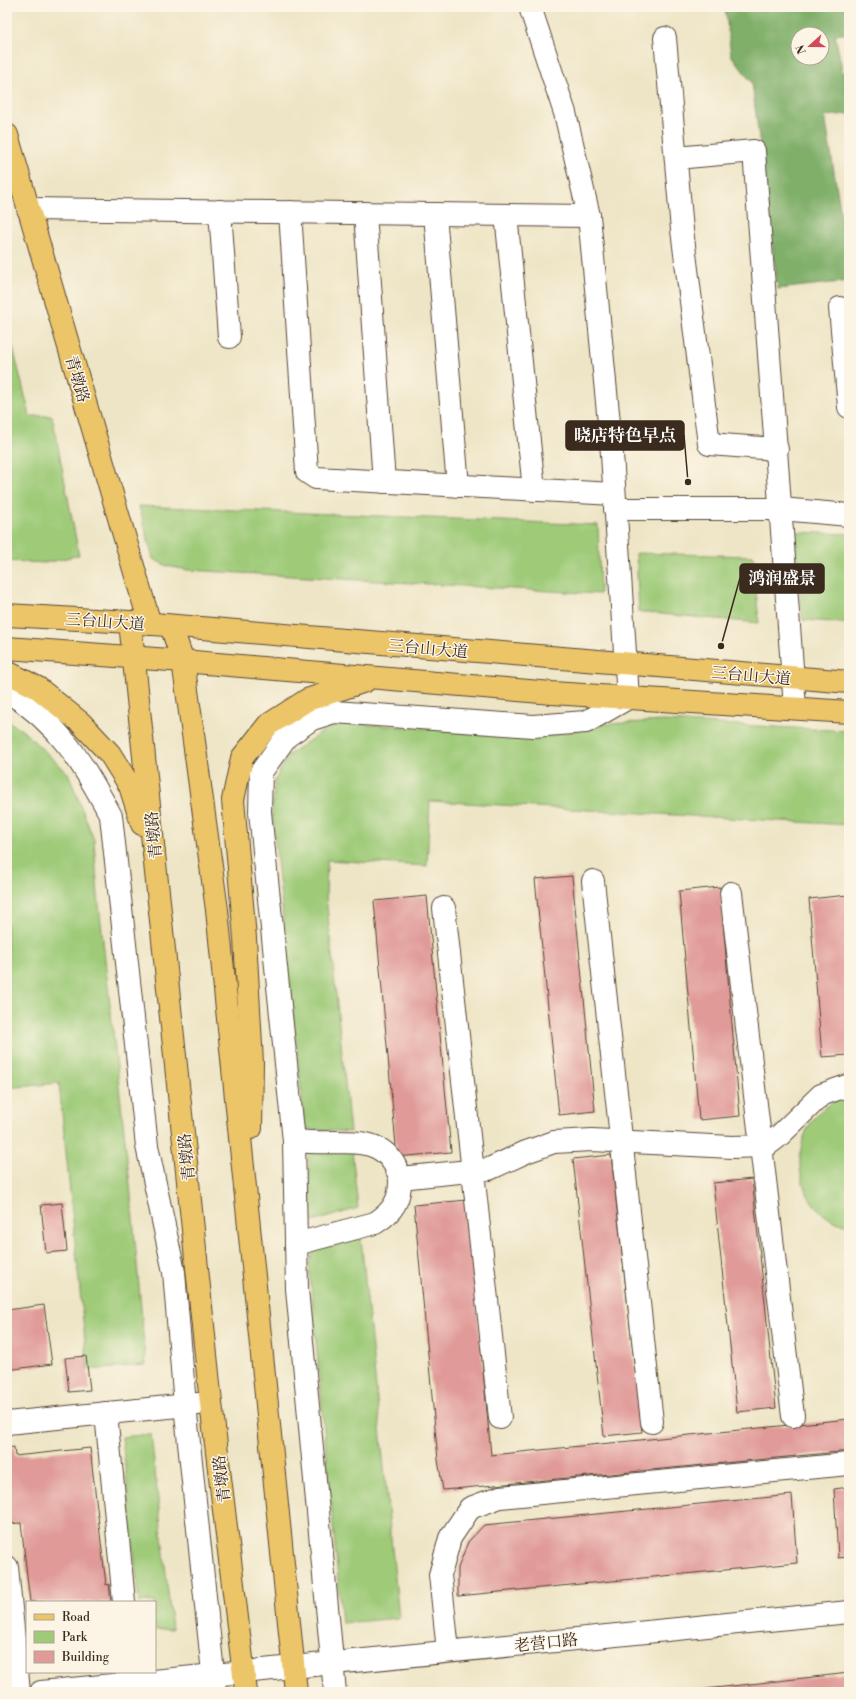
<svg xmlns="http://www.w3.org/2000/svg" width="856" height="1699" viewBox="0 0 856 1699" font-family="'Libre Bodoni','Noto Serif SC',serif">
  <rect width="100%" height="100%" fill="#fcf5e5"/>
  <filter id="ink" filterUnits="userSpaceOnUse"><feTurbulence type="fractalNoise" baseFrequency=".025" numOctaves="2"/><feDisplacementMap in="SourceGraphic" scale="8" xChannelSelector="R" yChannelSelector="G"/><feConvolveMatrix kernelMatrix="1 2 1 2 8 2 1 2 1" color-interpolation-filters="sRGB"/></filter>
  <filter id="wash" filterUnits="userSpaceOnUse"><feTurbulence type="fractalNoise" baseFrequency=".012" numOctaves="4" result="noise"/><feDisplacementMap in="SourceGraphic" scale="16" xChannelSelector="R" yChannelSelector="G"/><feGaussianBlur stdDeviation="0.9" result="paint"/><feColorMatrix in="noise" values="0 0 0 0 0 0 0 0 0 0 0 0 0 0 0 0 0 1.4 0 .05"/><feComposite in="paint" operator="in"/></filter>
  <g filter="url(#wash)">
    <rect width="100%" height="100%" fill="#eee5c6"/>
    <!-- green -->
    <g fill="#9fcb79" stroke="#6d7a4c">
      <polygon points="7,324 30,416 52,416 79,555 45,563 7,561"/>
      <polygon points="139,506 598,525 600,594 188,570 167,566 153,559"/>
      <polygon points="793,532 849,534 849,623 803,620"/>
      <polygon points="636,553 753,556 759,623 639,612"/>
      <polygon points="7,720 23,731 68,773 94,840 98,896 130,1185 146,1365 88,1370 59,1083 7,1088"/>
      <polygon points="663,721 849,731 849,825 430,801 427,866 327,860 326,896 350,1132 305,1129 272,812 275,781 287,756 330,726 343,723 548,736 606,724"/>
      <path d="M849 1096V1226C783 1212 784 1111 849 1096Z"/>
      <polygon points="308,1149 352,1150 358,1208 312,1222"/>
      <polygon points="361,1238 399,1618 342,1623 309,1264 314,1250"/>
      <polygon points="151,1434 172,1629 155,1630 155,1602 139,1602 122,1437"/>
    </g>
    <!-- forest -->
    <path fill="#7faf69" stroke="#5d6c44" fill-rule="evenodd" d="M725 7H849V33L835 35 849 101V114L825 116 849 264V281L778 289 752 83 731 55ZM798 34H822V58H798Z"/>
    <g id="blocks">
      <!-- building -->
      <g fill="#e09a98">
        <polygon points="572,876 595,1111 559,1115 535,879"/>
        <polygon points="720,887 740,1116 699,1120 679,891"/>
        <polygon points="848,895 849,1055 822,1057 809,899"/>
        <polygon points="427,896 451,1152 397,1157 374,901"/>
        <polygon points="611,1155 642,1432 604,1436 573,1159"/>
        <polygon points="752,1179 776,1408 737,1412 713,1183"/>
        <polygon points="467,1200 491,1455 849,1419 849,1451 443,1490 438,1460 414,1205"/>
        <polygon points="62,1203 67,1251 46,1253 41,1205"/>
        <polygon points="44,1305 52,1364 7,1370 7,1310"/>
        <polygon points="86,1356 90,1390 69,1392 65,1358"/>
        <polygon points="14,1447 15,1456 90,1448 106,1585 109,1584 111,1602 30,1602 21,1523 7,1524 7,1448"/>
        <polygon points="849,1487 849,1557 838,1558 834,1489"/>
        <polygon points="792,1495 797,1563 458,1596 458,1568 468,1542 484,1525"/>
        <polygon points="849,1673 849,1692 688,1692 688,1691"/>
      </g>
    </g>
  </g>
  <g filter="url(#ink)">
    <use href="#blocks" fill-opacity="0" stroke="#564637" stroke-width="1"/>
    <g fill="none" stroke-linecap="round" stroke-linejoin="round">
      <defs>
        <g id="minor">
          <polyline points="665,38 682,230 709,444 777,449"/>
          <polyline points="676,158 754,151 795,708"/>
          <polyline points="28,209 589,216"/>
          <polyline points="220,211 229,337"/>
          <polyline points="290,212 307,472 316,478 614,494"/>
          <polyline points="365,213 384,482"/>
          <polyline points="435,214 458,486"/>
          <polyline points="506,215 534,490"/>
          <polyline points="840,308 849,407"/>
          <polyline points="615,509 781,509 849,515"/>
          <path d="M7 691C60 724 83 763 111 816L147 1146 174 1272 185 1405 215 1692"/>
          <polyline points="593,881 652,1422"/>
          <polyline points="731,893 793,1416"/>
          <polyline points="444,908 500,1418"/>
          <path d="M294 1141C307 1142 320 1143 332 1142 365 1142 389 1142 400 1178L489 1169 526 1152 554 1142 592 1140 732 1147 766 1146 779 1136 821 1095 849 1085"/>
          <path d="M296 1244 375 1223C393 1212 401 1199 400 1178"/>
          <polyline points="106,1413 124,1602"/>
          <polyline points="7,1423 198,1404"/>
          <polyline points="7,1567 19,1692"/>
          <polyline points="448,1651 440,1575 450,1538 470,1508 500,1497 849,1464"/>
          <polyline points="41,1692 849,1612"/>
          <polyline points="335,1692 297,1289 294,1141 260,812 261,772 286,737 312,719 334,712 533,726 586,722 628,698 612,454 589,216 565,113 530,7"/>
        </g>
        <g id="major">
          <polyline points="7,135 150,624"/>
          <polyline points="7,615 130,622 849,682"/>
          <polyline points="130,622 211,1403 246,1692"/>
          <polyline points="171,626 183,661 217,910 296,1692"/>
          <polyline points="7,648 183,661 552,693 849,712"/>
          <polyline points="7,672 38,688 81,723 110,754 130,786 142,824"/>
          <polyline points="251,1128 252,1063 245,938 233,800 242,758 268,725 307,700 365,681"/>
        </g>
      </defs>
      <!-- minor casing -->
      <use href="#minor" stroke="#564637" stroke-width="24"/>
      <!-- major casing -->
      <use href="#major" stroke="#564637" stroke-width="24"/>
      <!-- minor -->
      <use href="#minor" stroke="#fff" stroke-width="22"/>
      <!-- major -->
      <use href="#major" stroke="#ecc569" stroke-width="22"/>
    </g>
  </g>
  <g text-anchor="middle" stroke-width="3" stroke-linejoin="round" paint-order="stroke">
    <!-- street labels -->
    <g font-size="16" fill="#3b2a1e" stroke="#fcf5e5">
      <text transform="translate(78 379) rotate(74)" y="6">青墩路</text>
      <text transform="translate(105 621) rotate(4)" y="6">三台山大道</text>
      <text transform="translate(428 648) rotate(5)" y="6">三台山大道</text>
      <text transform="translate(751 675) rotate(5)" y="6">三台山大道</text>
      <text transform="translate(153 835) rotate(-96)" y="6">青墩路</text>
      <text transform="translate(186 1157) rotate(-96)" y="6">青墩路</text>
      <text transform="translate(221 1479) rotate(-97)" y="6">青墩路</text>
      <text transform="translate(546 1642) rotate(-6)" y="6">老营口路</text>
    </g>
  </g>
  <!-- callouts -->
  <path fill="none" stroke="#3b2a1e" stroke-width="1.5" d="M688 482L684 435M721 646L740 578"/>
  <g fill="#3b2a1e" stroke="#fcf5e5" stroke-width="1.5">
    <circle cx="688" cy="482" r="4"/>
    <circle cx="721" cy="646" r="4"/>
  </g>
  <g fill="#3b2a1e" stroke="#3b2a1e" stroke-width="1.5">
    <rect x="566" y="421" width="118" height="29" rx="4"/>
    <rect x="740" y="564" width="84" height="29" rx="4"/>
  </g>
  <g font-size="17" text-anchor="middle" font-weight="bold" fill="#fff">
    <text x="625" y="441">晓店特色早点</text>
    <text x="782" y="584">鸿润盛景</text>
  </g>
  <!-- margin -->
  <rect width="856" height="1699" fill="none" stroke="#fcf5e5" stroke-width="24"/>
  <!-- legend -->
  <rect x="26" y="1601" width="130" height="72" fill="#fcf5e5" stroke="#afa495"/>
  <rect x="34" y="1614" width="20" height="6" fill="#ecc569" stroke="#afa495"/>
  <text x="62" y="1621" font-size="12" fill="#3b2a1e">Road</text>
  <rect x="34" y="1631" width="20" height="12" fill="#9fcb79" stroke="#afa495"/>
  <text x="62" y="1641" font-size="12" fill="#3b2a1e">Park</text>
  <rect x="34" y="1651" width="20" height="12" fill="#e09a98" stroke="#afa495"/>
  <text x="62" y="1661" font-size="12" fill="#3b2a1e">Building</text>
  <!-- north arrow -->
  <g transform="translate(810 46) rotate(249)"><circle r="19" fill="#fcf5e5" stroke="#afa495"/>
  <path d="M0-3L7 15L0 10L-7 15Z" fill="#d1495b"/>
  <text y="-6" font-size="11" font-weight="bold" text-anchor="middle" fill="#3b2a1e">N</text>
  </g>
</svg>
